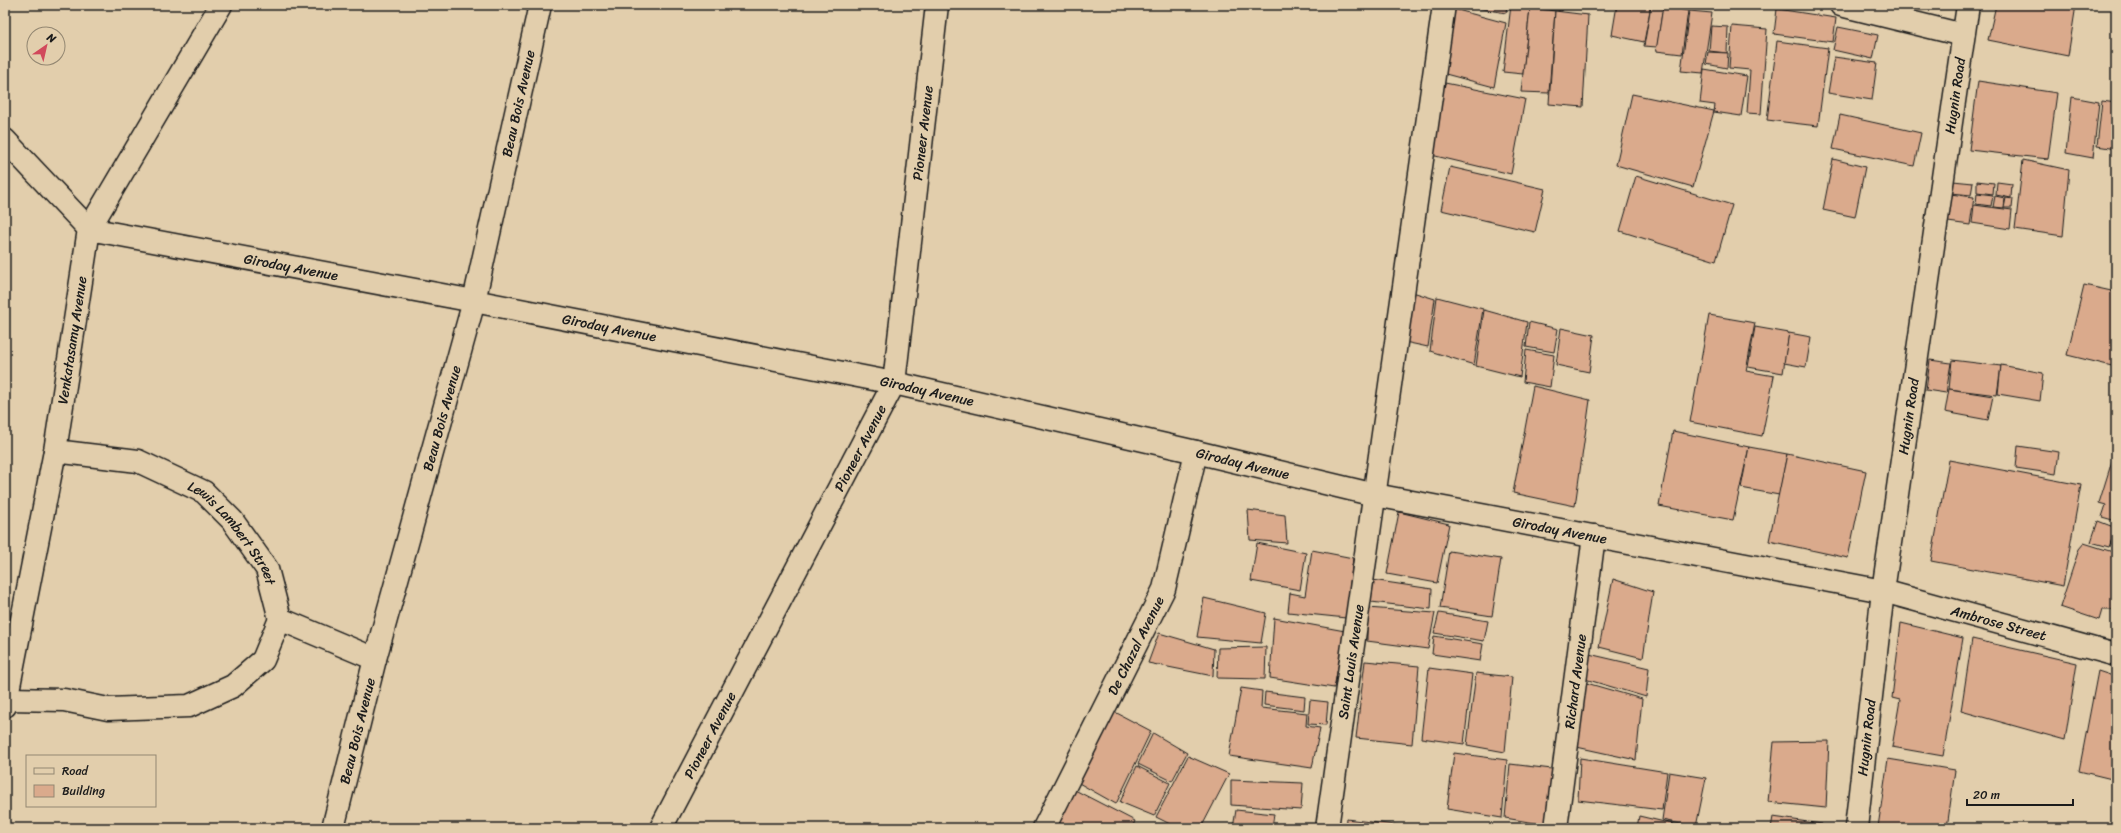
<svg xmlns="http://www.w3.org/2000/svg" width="2121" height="833" viewBox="0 0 2121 833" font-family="Sriracha,sans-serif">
  <rect width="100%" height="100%" fill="#e2ceac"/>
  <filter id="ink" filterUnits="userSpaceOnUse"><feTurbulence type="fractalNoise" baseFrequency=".025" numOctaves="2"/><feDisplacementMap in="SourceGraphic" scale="8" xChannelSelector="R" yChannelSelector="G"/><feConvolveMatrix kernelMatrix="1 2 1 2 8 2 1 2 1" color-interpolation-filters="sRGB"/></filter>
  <g filter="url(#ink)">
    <!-- building -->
    <g fill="#daaa8c" stroke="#1c1c1c">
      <polygon points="1459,5 1507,5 1506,13"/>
      <polygon points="1511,5 1530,8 1523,74 1503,72"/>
      <polygon points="1525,5 1563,5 1562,11"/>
      <polygon points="1617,5 1651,5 1644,42 1612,35"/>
      <polygon points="1651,5 1663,6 1657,47 1644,46"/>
      <polygon points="1899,5 1923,5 1922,10"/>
      <polygon points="1996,5 2076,5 2068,56 1988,40"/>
      <polygon points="1663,6 1688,11 1682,54 1656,51"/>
      <polygon points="1450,8 1506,23 1494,87 1438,72"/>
      <polygon points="1530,8 1555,11 1549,93 1521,92"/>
      <polygon points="1777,9 1836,18 1833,42 1774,34"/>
      <polygon points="1555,11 1588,15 1583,107 1549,104"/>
      <polygon points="1689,11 1712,13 1703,73 1681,71"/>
      <polygon points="1711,26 1728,27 1727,53 1709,51"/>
      <polygon points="1732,26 1767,29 1761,114 1747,113 1750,70 1729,68"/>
      <polygon points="1838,27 1878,35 1873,59 1833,50"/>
      <polygon points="1777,41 1828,48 1818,126 1767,120"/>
      <polygon points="1708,52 1728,53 1727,68 1706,64"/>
      <polygon points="1834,57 1877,63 1872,100 1828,93"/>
      <polygon points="1704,69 1747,76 1741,116 1714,112 1715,105 1700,103"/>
      <polygon points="1978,81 2057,93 2048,159 1969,150"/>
      <polygon points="1440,82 1525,99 1511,174 1427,154"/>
      <polygon points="1632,94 1714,111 1693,187 1616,165"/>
      <polygon points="2072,97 2099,102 2093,158 2066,153"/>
      <polygon points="2102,101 2116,103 2116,149 2097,146"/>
      <polygon points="1840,115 1921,133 1914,166 1833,149"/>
      <polygon points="1833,159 1865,167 1855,217 1823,210"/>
      <polygon points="2023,160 2069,170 2063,236 2015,229"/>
      <polygon points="1450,167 1545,189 1535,232 1441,210"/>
      <polygon points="1636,176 1732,205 1716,261 1620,231"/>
      <polygon points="1953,181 1973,183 1971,195 1951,193"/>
      <polygon points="1977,181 1994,183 1993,194 1977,192"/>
      <polygon points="1997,182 2012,184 2011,198 1996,195"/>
      <polygon points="1977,193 1993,195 1991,206 1976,204"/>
      <polygon points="1950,194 1974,197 1970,225 1948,222"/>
      <polygon points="1995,196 2005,198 2004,208 1993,207"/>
      <polygon points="2006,198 2013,199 2012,208 2004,208"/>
      <polygon points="1974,205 2012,210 2010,229 1972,223"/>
      <polygon points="2084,285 2116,292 2116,367 2067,355"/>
      <polygon points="1406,290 1435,299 1428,347 1400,341"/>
      <polygon points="1437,297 1483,309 1474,365 1430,351"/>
      <polygon points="1484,310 1527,322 1520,377 1476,366"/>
      <polygon points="1709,315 1755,323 1746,371 1774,376 1762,436 1690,422"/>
      <polygon points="1529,322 1558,329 1554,352 1526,347"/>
      <polygon points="1755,327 1789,333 1783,373 1748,367"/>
      <polygon points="1561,328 1594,335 1589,372 1556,365"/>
      <polygon points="1789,333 1811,337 1806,367 1784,363"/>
      <polygon points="1526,350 1554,355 1550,387 1523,382"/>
      <polygon points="1930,360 1951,363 1946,393 1926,390"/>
      <polygon points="1952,360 2001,366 1997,395 1949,389"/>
      <polygon points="2001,365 2043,373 2040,401 1998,394"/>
      <polygon points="1533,386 1590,400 1575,506 1513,493"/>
      <polygon points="1949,389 1993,396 1988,420 1945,412"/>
      <polygon points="1673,431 1749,447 1733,520 1659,506"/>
      <polygon points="2018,446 2059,452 2056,474 2016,468"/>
      <polygon points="1749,447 1787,454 1779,495 1741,488"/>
      <polygon points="1787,454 1866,471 1848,558 1769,541"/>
      <polygon points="1949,460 2081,485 2063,586 1931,561"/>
      <polygon points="2112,461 2116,463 2116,521 2102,517 2106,505 2099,503"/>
      <polygon points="1248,510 1285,515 1287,543 1250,540"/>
      <polygon points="1399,512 1449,524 1437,583 1387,574"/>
      <polygon points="2098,521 2116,528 2109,547 2091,542"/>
      <polygon points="1257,543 1306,553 1300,590 1251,581"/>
      <polygon points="2084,543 2116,553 2116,600 2113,610 2102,610 2099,620 2060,607 2079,549"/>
      <polygon points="1312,550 1353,558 1346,618 1288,612 1290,593 1305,596"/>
      <polygon points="1449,551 1501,559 1492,616 1440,608"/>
      <polygon points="1613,579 1653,592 1643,658 1599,647"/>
      <polygon points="1372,580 1432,589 1431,609 1371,602"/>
      <polygon points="1204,598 1266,613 1261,643 1197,637"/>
      <polygon points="1367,608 1435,613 1428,649 1367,641"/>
      <polygon points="1439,613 1488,621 1484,641 1434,633"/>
      <polygon points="1274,618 1345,631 1334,688 1270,678"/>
      <polygon points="1901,623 1963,638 1943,756 1892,747 1900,700 1892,698"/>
      <polygon points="1159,633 1214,649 1213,676 1148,663"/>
      <polygon points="1434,636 1483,644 1480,661 1432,654"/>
      <polygon points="1972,639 2077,663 2065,740 1961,711"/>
      <polygon points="1266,647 1265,679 1217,678 1218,648"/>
      <polygon points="1589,654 1649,668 1646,697 1585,679"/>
      <polygon points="1365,661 1419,666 1412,744 1356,738"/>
      <polygon points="1429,668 1472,674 1464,744 1421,738"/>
      <polygon points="2098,671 2116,677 2116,780 2079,771"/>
      <polygon points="1476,673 1512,677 1505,752 1467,745"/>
      <polygon points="1583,682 1642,699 1636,760 1572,746"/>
      <polygon points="1241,688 1262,691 1261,708 1307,713 1306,726 1320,728 1312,768 1229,756"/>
      <polygon points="1265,692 1305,697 1304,710 1264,705"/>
      <polygon points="1310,700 1328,702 1326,725 1308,724"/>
      <polygon points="1113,711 1151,731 1116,804 1077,782"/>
      <polygon points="1153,733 1187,753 1172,781 1138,764"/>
      <polygon points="1829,741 1826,808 1768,802 1774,742"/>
      <polygon points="1454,753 1507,760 1502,818 1447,809"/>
      <polygon points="1188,756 1229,774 1201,828 1178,828 1156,817"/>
      <polygon points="1580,758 1667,772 1662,810 1578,800"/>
      <polygon points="1888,759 1955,770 1947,828 1878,827"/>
      <polygon points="1510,764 1560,770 1553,826 1505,818"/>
      <polygon points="1137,766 1170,783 1154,816 1120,802"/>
      <polygon points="1669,772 1706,778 1696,827 1662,820"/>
      <polygon points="1231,780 1303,783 1301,810 1231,805"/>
      <polygon points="1071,788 1135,821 1132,828 1053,828"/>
      <polygon points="1236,810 1274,814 1272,828 1233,828"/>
      <polygon points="1639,816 1690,828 1637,828"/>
      <polygon points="1773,817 1822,824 1822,828 1771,828"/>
      <polygon points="1346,819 1420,828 1345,828"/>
    </g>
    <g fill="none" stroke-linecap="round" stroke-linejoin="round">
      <defs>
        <g id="minor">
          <polyline points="1841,5 1963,35"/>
          <path id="s1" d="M5 140 89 229 474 301 894 383 1196 452 1375 495 1883 591 2116 655"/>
          <path id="s2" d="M55 451 138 461 204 492 232 520 267 569 280 619 375 659"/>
          <polyline points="7,699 64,700 108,709 189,706 233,686 263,660 280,619"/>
          <path id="s3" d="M5 706 55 451 89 229 221 5"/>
          <path id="s4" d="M333 828 375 659 474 301 540 5"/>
          <path id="s5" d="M661 828 894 383 937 5"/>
          <path id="s6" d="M1044 828 1164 589 1196 452"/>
          <path id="s7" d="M1327 828 1444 5"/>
          <path id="s8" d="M1556 828 1594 536"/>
        </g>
        <g id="major">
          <path id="s9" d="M1856 828 1883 591 1968 5"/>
        </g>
      </defs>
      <!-- minor casing -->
      <use href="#minor" stroke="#1c1c1c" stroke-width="25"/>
      <!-- major casing -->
      <use href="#major" stroke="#1c1c1c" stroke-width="25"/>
      <!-- minor -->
      <use href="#minor" stroke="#e2ceac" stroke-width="22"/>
      <!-- major -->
      <use href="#major" stroke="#e2ceac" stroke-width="22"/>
    </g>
  </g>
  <g text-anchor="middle" stroke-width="3" stroke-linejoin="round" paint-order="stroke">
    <!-- street labels -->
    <g font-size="14" fill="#1c1c1c" stroke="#e2ceac">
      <text dy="5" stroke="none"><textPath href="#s9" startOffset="739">Hugnin Road</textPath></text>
      <text dy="5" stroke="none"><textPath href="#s4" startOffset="748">Beau Bois Avenue</textPath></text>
      <text dy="5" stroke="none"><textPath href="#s5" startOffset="754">Pioneer Avenue</textPath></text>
      <text dy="5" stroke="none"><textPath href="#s1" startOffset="328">Giroday Avenue</textPath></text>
      <text dy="5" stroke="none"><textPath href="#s1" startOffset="652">Giroday Avenue</textPath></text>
      <text dy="5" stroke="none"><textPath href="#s3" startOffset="372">Venkatasamy Avenue</textPath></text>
      <text dy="5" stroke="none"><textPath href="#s1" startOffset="976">Giroday Avenue</textPath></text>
      <text dy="5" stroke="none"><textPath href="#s9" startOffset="415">Hugnin Road</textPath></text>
      <text dy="5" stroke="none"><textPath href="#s4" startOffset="424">Beau Bois Avenue</textPath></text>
      <text dy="5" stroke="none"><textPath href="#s5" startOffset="429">Pioneer Avenue</textPath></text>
      <text dy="5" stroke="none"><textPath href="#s1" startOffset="1300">Giroday Avenue</textPath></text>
      <text dy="5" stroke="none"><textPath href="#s1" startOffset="1624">Giroday Avenue</textPath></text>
      <text dy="5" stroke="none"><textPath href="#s2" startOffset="206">Lewis Lambert Street</textPath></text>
      <text dy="5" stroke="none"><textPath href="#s1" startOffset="2073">Ambrose Street</textPath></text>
      <text dy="5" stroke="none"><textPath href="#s6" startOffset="204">De Chazal Avenue</textPath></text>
      <text dy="5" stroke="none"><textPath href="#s7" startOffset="168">Saint Louis Avenue</textPath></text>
      <text dy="5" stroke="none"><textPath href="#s8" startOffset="148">Richard Avenue</textPath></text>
      <text dy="5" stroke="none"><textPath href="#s4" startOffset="100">Beau Bois Avenue</textPath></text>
      <text dy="5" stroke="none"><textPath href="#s5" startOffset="105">Pioneer Avenue</textPath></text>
      <text dy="5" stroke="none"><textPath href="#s9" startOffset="91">Hugnin Road</textPath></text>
    </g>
  </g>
  <!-- margin -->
  <rect width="2121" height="833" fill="none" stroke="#e2ceac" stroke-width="20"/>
  <rect x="10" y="10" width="2101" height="813" fill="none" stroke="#1c1c1c" stroke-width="1.5" filter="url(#ink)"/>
  <!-- legend -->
  <rect x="26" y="755" width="130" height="52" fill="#e2ceac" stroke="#938772"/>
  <rect x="34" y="768" width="20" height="6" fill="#e2ceac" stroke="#938772"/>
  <text x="62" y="775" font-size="12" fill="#1c1c1c">Road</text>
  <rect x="34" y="785" width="20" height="12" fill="#daaa8c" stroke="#938772"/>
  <text x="62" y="795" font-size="12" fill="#1c1c1c">Building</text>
  <!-- north arrow -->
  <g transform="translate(46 46) rotate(34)"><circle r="19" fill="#e2ceac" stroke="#938772"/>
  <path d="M0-3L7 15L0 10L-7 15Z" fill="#d1495b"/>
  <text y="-6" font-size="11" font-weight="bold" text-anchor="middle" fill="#1c1c1c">N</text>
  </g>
  <!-- scale -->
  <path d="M1967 799v6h106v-6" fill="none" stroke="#1c1c1c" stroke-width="2"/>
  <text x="1973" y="799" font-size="12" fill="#1c1c1c" stroke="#e2ceac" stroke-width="3" paint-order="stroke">20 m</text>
</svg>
